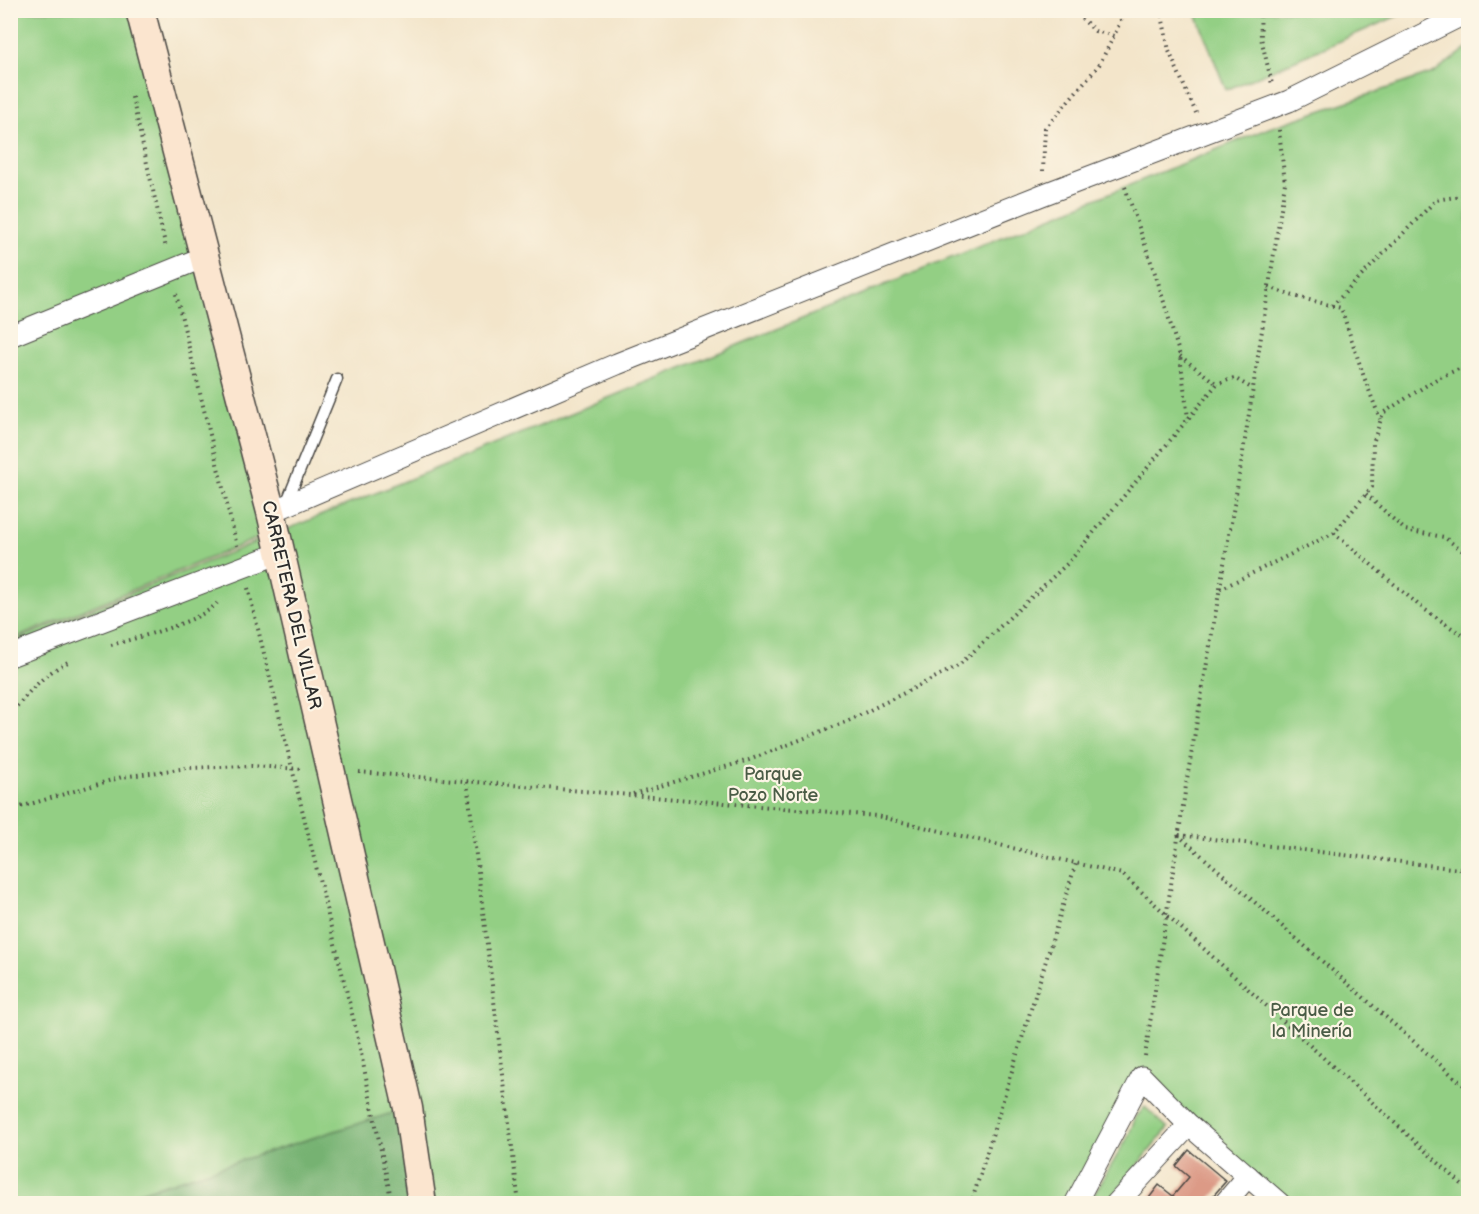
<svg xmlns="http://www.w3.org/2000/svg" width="1479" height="1214" viewBox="0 0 1479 1214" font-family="'Balsamiq Sans',sans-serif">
  <rect width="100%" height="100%" fill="#fcf5e5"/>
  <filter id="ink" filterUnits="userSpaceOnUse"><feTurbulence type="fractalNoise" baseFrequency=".0167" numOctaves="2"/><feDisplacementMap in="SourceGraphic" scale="12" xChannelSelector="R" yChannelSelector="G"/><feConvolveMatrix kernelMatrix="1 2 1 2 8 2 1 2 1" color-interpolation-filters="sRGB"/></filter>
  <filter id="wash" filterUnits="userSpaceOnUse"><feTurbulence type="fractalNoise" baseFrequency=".008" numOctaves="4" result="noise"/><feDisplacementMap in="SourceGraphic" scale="24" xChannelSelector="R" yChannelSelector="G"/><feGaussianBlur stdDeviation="1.35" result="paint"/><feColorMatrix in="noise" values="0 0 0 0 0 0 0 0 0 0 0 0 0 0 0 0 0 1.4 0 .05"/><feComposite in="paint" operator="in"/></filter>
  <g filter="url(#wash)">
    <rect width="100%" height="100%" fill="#f3e5ca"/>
    <!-- green -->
    <g fill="#93cf84" stroke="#5f7d58" stroke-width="1.5">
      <polygon points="11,11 140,11 275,531 11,640"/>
      <polygon points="1195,11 1409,11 1226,90"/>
      <polygon points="1468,48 1468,1203 1284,1203 1142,1078 1075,1203 11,1204 11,642 1269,128 1433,73"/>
      <polygon points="1145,1107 1168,1128 1107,1203 1088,1204 1127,1139 1136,1117"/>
    </g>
    <!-- forest -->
    <polygon fill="#76b272" stroke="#506e4e" stroke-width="1.5" points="408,1108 422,1204 102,1204"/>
    <g id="blocks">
      <!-- building -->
      <polygon fill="#dc9a86" points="1189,1150 1226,1181 1206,1204 1153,1204 1154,1202 1149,1198 1159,1185 1173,1196 1189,1177 1176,1166"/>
    </g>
  </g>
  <g filter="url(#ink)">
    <use href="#blocks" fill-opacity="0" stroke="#494743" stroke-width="1.5"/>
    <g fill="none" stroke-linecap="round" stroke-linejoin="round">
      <defs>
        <polyline id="lane" points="286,504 337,379"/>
        <g id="street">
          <polyline points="10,336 204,257"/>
          <polyline points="271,512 617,364 1042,195 1289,101 1468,12"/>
          <polyline points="10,656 280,553"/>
          <polyline points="1075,1204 1142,1077 1189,1125 1280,1204"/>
          <polyline points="1116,1204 1189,1125"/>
          <polyline points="1224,1204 1248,1176"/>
        </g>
        <polyline id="secondary" points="140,10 271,512 408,1108 422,1204"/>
      </defs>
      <!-- lane casing -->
      <use href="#lane" stroke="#494743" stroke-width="13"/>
      <!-- street casing -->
      <use href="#street" stroke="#494743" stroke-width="23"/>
      <!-- secondary casing -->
      <use href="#secondary" stroke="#494743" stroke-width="31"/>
      <!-- path -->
      <g stroke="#494743" stroke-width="4" stroke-dasharray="1.5 4.5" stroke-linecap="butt">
        <polyline points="1073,10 1095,31 1114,36 1125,10"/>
        <polyline points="1161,10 1169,51 1196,113"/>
        <polyline points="1260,10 1261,38 1272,84"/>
        <polyline points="132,97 166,248"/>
        <polyline points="1043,171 1045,128 1099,65 1114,36"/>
        <polyline points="1125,187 1158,282 1180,356 1188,418"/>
        <polyline points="1269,287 1290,295 1341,308 1364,377 1380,419"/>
        <polyline points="176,294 237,546"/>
        <polyline points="1332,306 1436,200 1468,195"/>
        <polyline points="1180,356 1217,384"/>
        <polyline points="1366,494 1405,530 1444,537 1468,555"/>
        <polyline points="1334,533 1421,607 1468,639"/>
        <polyline points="248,588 357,1034 392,1203"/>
        <polyline points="1220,589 1334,533 1372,487 1373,443 1383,413 1438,378 1468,365"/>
        <path d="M111 645C136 638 201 622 217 603"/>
        <path d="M10 716C28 692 43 674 70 661"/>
        <polyline points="359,772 877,816 1122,874 1466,1188 1468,1185"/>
        <polyline points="467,782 519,1204"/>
        <polyline points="633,794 749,760 848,721 958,666 1069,562 1217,384 1234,378 1253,389"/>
        <polyline points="10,810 122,777 187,768 251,766 303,769"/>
        <polyline points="1178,835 1468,1089"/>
        <polyline points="1179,835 1468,870"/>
        <polyline points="1145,1056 1187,779 1241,465 1285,183 1279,130"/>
        <polyline points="971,1204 1076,863"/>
      </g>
      <!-- lane -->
      <use href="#lane" stroke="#fff" stroke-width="10"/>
      <!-- street -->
      <use href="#street" stroke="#fff" stroke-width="21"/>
      <!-- secondary -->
      <use href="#secondary" stroke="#fbe5cf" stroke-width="28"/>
    </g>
  </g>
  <g text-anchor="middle" stroke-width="4.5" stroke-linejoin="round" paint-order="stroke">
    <!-- street labels -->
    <g font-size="18" fill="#2b2b2b" stroke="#fcf5e5">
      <text transform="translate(292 605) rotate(77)" y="6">CARRETERA DEL VILLAR</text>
    </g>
    <!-- park labels -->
    <g font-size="18" fill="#4a5c46" stroke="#fcf5e5">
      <text x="773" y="780">Parque<tspan x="773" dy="21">Pozo Norte</tspan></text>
      <text x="1312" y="1016">Parque de<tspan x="1312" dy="21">la Minería</tspan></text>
    </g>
  </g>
  <!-- margin -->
  <rect width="1479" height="1214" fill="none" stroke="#fcf5e5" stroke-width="36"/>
</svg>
